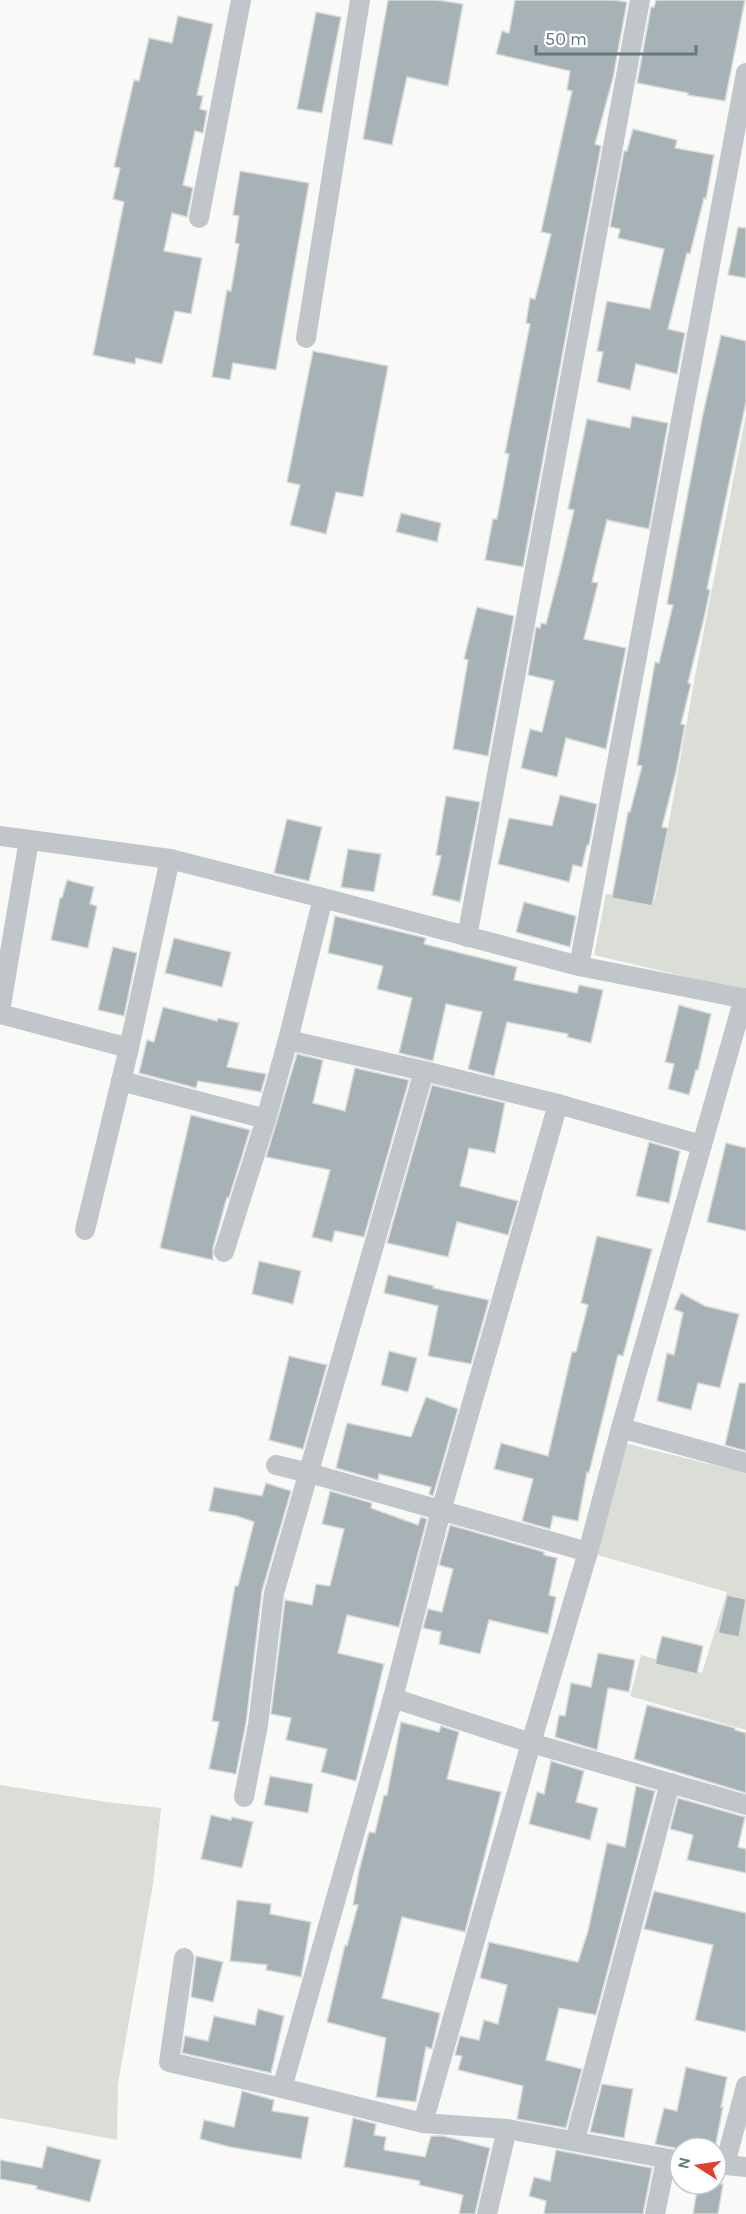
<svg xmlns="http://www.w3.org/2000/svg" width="746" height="2214" viewBox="0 0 746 2214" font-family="Karla,sans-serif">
  <rect width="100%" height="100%" fill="#f9f9f7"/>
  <!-- green -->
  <g fill="#daded6">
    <polygon points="746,414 746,991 594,955 606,894 655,900 696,671"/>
    <polygon points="624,1443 746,1473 746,1730 630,1696 641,1655 702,1673 727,1592 594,1554"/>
    <polygon points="0,1785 106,1802 161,1808 153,1884 118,2084 117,2140 0,2118"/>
  </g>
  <!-- building -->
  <g fill="#a7b2b6" stroke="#dbdbd9" stroke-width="1.5">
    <polygon points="388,0 437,0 463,4 448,86 407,77 392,145 363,139"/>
    <polygon points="515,0 613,0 627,2 613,78 595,144 601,146 523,567 485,560 493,519 497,519 509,454 505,453 530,324 526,323 530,298 535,299 551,234 541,232 572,91 567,90 570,71 496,54 502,31 509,33"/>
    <polygon points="656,0 745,0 725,101 688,95 688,93 637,83 651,7 654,7"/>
    <polygon points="316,12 341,17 322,113 297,109"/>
    <polygon points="178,16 213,24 197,95 203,96 200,109 207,111 203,133 195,131 183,185 193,188 187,217 172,213 164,251 202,258 191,314 175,311 162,364 136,358 135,364 93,355 124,202 113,199 120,168 114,167 134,80 139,81 149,38 172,43"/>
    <polygon points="633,129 677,140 675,148 714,155 706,199 704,198 690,254 687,253 668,329 685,333 677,374 636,364 630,390 597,382 603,352 597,351 607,301 650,309 664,249 618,238 620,229 610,227 624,151 627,151"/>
    <polygon points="240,171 309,183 276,370 233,363 230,380 212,377 227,290 231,291 239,244 235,243 239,216 233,215"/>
    <polygon points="738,227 746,228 746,278 728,275"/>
    <polygon points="721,335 746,341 746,402 707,589 710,590 705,614 688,683 691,684 681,724 685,725 676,772 662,827 668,828 652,906 612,898 628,812 630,812 642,766 637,765 655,662 659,663 673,605 667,604 703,414"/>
    <polygon points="313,351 388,366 363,497 336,492 326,534 290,525 300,485 287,482"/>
    <polygon points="632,416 668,423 649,529 607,520 592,582 598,583 584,639 626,648 606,749 566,738 557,777 521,768 530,729 542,732 554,681 528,675 536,627 540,628 541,623 546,624 561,566 574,510 568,509 587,419 630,428"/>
    <polygon points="401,513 441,523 437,542 396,532"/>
    <polygon points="477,607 514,616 488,756 453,749 468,660 464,659"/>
    <polygon points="560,795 597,804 589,845 587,845 582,867 573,865 569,882 498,864 509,818 552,826"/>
    <polygon points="446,796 480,802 460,902 432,895 441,856 436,855"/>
    <polygon points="287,819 322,827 309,881 274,873"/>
    <polygon points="348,849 381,854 374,892 341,887"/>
    <polygon points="67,880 94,887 90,904 97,906 88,948 51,940 60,898 62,898"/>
    <polygon points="524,902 576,916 570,947 516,932"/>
    <polygon points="335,916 426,938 424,944 517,967 514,980 577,993 579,985 603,990 591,1043 567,1037 568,1034 507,1022 494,1076 468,1069 482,1012 446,1004 433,1061 399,1053 412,998 377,989 383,966 328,953"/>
    <polygon points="174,938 231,952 222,987 165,973"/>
    <polygon points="113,947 137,953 124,1016 98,1010"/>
    <polygon points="679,1005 711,1014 698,1070 696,1070 689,1095 668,1089 674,1064 665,1062"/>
    <polygon points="163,1007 217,1021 218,1018 239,1023 227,1067 266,1074 261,1092 198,1081 196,1088 139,1073 147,1040 154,1042"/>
    <polygon points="297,1054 323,1060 313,1103 345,1111 355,1068 409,1080 364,1237 335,1231 332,1242 312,1237 330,1170 266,1157"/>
    <polygon points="432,1085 505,1103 495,1153 469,1148 460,1186 518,1201 508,1235 457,1222 448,1257 387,1243"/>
    <polygon points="191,1115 250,1130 229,1198 227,1197 213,1248 213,1260 160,1248"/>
    <polygon points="649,1142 680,1151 669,1203 636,1196"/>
    <polygon points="726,1143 746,1148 746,1231 707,1222"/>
    <polygon points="597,1236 652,1249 623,1356 618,1355 589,1473 587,1472 578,1521 553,1516 550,1529 522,1521 533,1479 494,1469 501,1443 548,1456 572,1352 576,1352 588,1305 581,1303"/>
    <polygon points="259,1261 301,1271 293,1304 252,1294"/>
    <polygon points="388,1275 434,1286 433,1288 489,1300 471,1364 428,1356 438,1306 384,1293"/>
    <polygon points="681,1293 705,1306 739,1314 720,1388 698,1383 691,1410 657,1401 667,1353 674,1355 683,1313 674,1309"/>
    <polygon points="389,1351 417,1358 408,1392 381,1385"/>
    <polygon points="289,1356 327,1365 303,1449 269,1440"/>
    <polygon points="739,1383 746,1383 746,1451 725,1445"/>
    <polygon points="426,1397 458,1409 433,1496 429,1494 431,1487 379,1474 378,1480 336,1468 347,1423 411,1437"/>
    <polygon points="266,1483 291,1491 262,1591 246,1723 236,1774 209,1769 219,1722 212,1721 235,1586 238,1586 254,1522 237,1516 209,1511 214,1487 262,1496"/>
    <polygon points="330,1491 372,1503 371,1508 418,1525 421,1517 427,1519 399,1627 347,1615 338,1653 384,1664 356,1781 321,1772 327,1749 286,1740 291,1718 271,1714 285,1600 312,1605 316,1584 330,1586 344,1529 322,1524"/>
    <polygon points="450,1525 544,1552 544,1555 557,1558 549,1595 556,1597 548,1634 489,1620 480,1654 439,1644 441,1632 423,1628 428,1609 442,1612 453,1569 439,1565"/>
    <polygon points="727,1595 746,1599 739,1637 718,1633"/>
    <polygon points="662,1636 703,1646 697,1674 655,1664"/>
    <polygon points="598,1653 635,1660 629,1692 608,1688 597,1750 555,1737 559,1715 565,1716 571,1683 591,1687"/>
    <polygon points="647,1705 735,1728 735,1730 746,1733 746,1793 634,1759"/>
    <polygon points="401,1722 439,1732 441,1726 459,1732 447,1779 501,1792 465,1932 402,1917 382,1998 440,2013 432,2049 426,2047 416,2102 376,2097 386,2038 327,2022 345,1945 347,1946 358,1905 353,1905 359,1871 369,1832 375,1833 384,1795 387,1795"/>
    <polygon points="551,1761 584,1771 576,1802 598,1808 590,1840 529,1824 537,1792 544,1794"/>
    <polygon points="270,1776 313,1784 308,1813 264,1805"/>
    <polygon points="636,1786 655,1791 596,2015 559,2008 546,2060 582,2069 566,2128 517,2119 523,2086 458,2070 462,2056 455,2055 460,2036 479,2040 484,2020 498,2024 507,1985 480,1978 489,1942 578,1962 588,1931 607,1843 625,1847"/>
    <polygon points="678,1798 745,1817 738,1847 746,1849 746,1873 687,1860 693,1835 670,1829"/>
    <polygon points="211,1815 231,1820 232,1817 253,1822 242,1868 201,1859"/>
    <polygon points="654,1891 746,1913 746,2032 695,2020 713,1945 644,1929"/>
    <polygon points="237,1900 271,1904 270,1914 311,1922 301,1977 266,1970 267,1965 230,1961"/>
    <polygon points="196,1956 223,1962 213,2002 191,1997"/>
    <polygon points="258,2009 284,2016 271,2073 182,2053 185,2036 208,2041 214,2016 255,2025"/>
    <polygon points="686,2067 727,2077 721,2107 723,2107 715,2148 680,2149 655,2144 664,2108 677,2111"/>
    <polygon points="602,2084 633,2089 624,2138 590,2132"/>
    <polygon points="242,2091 274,2100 272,2111 309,2117 301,2159 230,2147 200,2139 204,2120 234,2127"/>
    <polygon points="353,2118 376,2124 374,2135 386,2137 384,2150 425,2157 431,2136 443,2136 490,2148 475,2214 459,2214 463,2195 419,2185 420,2181 344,2167"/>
    <polygon points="47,2146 101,2160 90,2202 36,2189 37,2186 0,2179 0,2160 42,2168"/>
    <polygon points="556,2150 652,2168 643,2214 544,2214 546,2201 529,2196 534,2177 550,2181"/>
    <polygon points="698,2184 723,2184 718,2214 693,2214"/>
  </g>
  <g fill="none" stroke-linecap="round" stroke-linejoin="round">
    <!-- minor -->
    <g stroke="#c0c6c9" stroke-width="20">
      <polyline points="746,73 579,966 746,999"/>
      <polyline points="199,218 241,0"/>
      <polyline points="306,338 360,0"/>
      <polyline points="0,836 170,859 323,898"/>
      <polyline points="467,937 640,0"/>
      <polyline points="0,1011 29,840"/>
      <polyline points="0,1014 129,1048 170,859"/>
      <polyline points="288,1040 323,898 579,966"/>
      <polyline points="129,1048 121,1081 266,1119"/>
      <polyline points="85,1230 121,1081"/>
      <polyline points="224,1252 266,1119 288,1040 424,1071"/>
      <polyline points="621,1428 746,1463"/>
      <polyline points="276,1465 309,1473 588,1552"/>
      <polyline points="393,1698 441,1511 558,1104 702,1145"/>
      <polyline points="244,1797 258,1725 274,1593 424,1071 558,1104"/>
      <polyline points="184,1958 169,2062 282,2088"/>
      <polyline points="423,2123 282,2088 393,1698 531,1743 746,1805"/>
      <polyline points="507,2129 423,2123 531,1743 588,1552 621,1428 744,998"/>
      <polyline points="575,2140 670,1783"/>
      <polyline points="716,2164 746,2167"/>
      <polyline points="725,2164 746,2086"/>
      <polyline points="487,2214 507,2129 680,2161"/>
      <polyline points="655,2214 666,2160"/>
    </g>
  </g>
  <!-- north arrow -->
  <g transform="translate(698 2166) rotate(282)"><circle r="28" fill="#ffffff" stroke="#c1c9cd" stroke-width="1.5"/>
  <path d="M0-4.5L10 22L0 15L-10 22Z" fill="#e13f2f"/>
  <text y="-9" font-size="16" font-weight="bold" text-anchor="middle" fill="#657981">N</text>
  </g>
  <!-- scale -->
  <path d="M536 45v9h160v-9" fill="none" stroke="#657981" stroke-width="3"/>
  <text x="545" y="45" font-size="18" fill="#657981" stroke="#ffffff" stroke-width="4.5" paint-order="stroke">50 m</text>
</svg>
